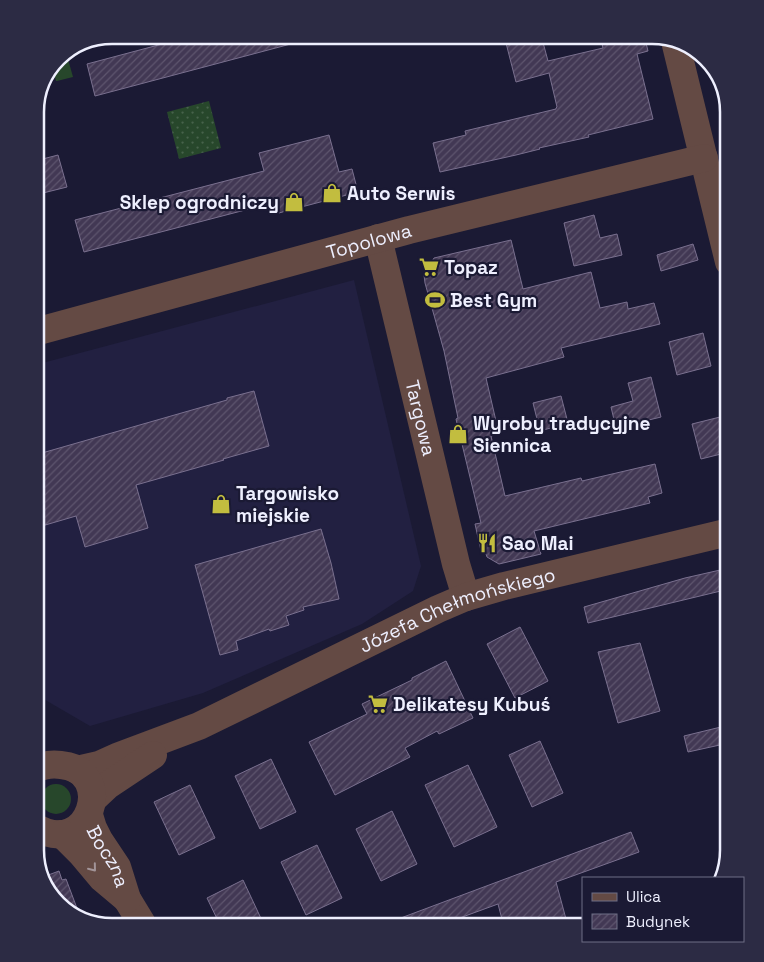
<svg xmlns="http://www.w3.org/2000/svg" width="764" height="962" viewBox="0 0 764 962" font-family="'Space Grotesk',sans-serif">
  <defs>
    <pattern id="park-dots" width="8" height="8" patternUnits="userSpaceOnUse" patternTransform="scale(1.25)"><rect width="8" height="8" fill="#27472b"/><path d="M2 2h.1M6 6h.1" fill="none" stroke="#47624b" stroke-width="1.8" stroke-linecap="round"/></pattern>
    <pattern id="building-hatch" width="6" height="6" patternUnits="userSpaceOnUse" patternTransform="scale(1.25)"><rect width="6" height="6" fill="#423854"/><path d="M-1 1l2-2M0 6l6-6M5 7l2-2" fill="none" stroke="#5e556e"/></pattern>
  </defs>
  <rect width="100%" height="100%" fill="#1b1a34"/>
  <!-- built -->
  <polygon fill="#222041" points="354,280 421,566 413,591 362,624 203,693 90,726 35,694 35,365"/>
  <!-- green -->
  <g fill="#27472b">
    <polygon points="66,52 73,77 57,81 56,81 53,70 61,54"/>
    <circle cx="56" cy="799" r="15"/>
  </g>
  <!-- park -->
  <polygon fill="url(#park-dots)" points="209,101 221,148 179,159 167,112"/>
  <!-- building -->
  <g fill="url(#building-hatch)" stroke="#7a708f">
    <polygon points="196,35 301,35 302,41 95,96 87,64"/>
    <polygon points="521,35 541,35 548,61 603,48 600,35 644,35 648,51 637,54 653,119 588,135 589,137 539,148 540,149 516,155 440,172 433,143 466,135 465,131 556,109 556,108 557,107 549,73 516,82 506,43 522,39"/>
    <polygon points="329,135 339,172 352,169 358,192 275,214 272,203 84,252 75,220 264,171 259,153"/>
    <polygon points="58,155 67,187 35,195 35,161"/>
    <polygon points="594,215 600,238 617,234 622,255 574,266 564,223"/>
    <polygon points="511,240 523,289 591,272 600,308 627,302 628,309 654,303 660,324 561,348 564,357 486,378 499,434 491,436 505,496 581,478 582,481 655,464 662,493 648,497 650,503 534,531 541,554 499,564 487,557 485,551 481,551 475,524 481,523 456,419 458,418 444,351 425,283 424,275 434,258"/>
    <polygon points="693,244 698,260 661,271 657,255"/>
    <polygon points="703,333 711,366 677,375 669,342"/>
    <polygon points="651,377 661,417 616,428 611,407 633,401 628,383"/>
    <polygon points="254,391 269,446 223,459 224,460 136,485 148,528 85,547 76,516 35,528 35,455 185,412 227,400 227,398"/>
    <polygon points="561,396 568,423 540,431 533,403"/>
    <polygon points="724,416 729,434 729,452 701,459 692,424"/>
    <polygon points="321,529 331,563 339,599 303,607 304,610 286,616 289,625 270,631 269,629 236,641 238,650 220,655 195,565"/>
    <polygon points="729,568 729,589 588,623 584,607 685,578"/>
    <polygon points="520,627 548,681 515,698 487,644"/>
    <polygon points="640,643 660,711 618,723 598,652"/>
    <polygon points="446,661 473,718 439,734 437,731 405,748 410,757 335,795 309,742 367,714 362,704 412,680 412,678"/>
    <polygon points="729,725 729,743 688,752 684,736"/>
    <polygon points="540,741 563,793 532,807 509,755"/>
    <polygon points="271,759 296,812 260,829 235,776"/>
    <polygon points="468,765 497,827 454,847 425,785"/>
    <polygon points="190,785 215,838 179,855 154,802"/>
    <polygon points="392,811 417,864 381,881 356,829"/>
    <polygon points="631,832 639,852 556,882 566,919 537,927 504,927 498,904 435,927 382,927 382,925"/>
    <polygon points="317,845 342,898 306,915 281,862"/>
    <polygon points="59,871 62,880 66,879 81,919 73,917 48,893 43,877"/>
    <polygon points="243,880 265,927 221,927 207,898"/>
  </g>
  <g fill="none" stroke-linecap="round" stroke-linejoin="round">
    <!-- minor -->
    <g stroke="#644a44" stroke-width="28">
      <polyline points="675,41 729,262"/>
      <path id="s1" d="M378 238 456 564 466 597"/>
      <path id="s2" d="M35 332 409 230 704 158"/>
      <path id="s3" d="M77 770 99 765 119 756 199 726 438 609 466 597 504 586 729 532"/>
      <polyline points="93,799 108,785 153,755"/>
      <path id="s4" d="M89 815 93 828 99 840 117 867 127 899 144 927"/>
      <path d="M35 827C90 860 117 770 61 765 52 764 42 765 35 770"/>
      <polyline points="62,834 81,853 102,878 127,899"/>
    </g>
  </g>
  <!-- one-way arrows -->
  <defs><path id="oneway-chevron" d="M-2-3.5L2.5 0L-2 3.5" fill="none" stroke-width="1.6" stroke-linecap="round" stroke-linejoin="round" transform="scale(1.25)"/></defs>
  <use stroke="#a29498" href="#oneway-chevron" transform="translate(93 868) rotate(51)"/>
  <!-- icons -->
  <defs>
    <symbol id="shop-bare" viewBox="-9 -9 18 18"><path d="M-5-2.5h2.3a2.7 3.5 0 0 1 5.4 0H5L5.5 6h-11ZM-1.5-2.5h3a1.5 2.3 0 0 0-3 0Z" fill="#c2bd3f" stroke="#1b1a34" stroke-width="2.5" paint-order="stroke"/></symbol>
    <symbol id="supermarket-bare" viewBox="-9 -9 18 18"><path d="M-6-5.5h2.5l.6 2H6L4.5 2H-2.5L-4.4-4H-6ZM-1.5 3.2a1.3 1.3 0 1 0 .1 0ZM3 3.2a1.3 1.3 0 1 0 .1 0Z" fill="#c2bd3f" stroke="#1b1a34" stroke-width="2.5" paint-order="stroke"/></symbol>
    <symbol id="stadium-bare" viewBox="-9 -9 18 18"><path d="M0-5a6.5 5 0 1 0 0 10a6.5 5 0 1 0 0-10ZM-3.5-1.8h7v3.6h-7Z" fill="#c2bd3f" stroke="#1b1a34" stroke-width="2.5" paint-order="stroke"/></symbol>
    <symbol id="restaurant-bare" viewBox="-9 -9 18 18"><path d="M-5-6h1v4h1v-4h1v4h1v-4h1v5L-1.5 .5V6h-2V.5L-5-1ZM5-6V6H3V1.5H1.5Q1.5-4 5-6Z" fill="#c2bd3f" stroke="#1b1a34" stroke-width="2.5" paint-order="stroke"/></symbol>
  </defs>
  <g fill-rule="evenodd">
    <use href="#shop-bare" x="318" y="179" width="28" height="28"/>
    <use href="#shop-bare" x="280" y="188" width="28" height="28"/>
    <use href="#supermarket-bare" x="415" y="253" width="28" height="28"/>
    <use href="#stadium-bare" x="421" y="286" width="28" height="28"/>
    <use href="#shop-bare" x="444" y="420" width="28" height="28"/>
    <use href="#shop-bare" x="207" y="490" width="28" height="28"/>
    <use href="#restaurant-bare" x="473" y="529" width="28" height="28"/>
    <use href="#supermarket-bare" x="364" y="690" width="28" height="28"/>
  </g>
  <g text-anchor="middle" stroke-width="4.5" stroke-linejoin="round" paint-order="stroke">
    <!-- poi labels -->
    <g font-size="19" font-weight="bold" fill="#eeeffe" stroke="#1b1a34" text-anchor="start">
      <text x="347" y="200">Auto Serwis</text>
      <text x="279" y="209" text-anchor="end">Sklep ogrodniczy</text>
      <text x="444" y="274">Topaz</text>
      <text x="450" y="307">Best Gym</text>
      <text x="473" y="430">Wyroby tradycyjne<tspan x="473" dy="22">Siennica</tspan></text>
      <text x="236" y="500">Targowisko<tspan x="236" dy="22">miejskie</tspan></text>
      <text x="502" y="550">Sao Mai</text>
      <text x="393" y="711">Delikatesy Kubuś</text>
    </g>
    <!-- street labels -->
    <g font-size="19" fill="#eeeffe" stroke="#1b1a34">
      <text dy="7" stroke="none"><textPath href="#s2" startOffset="346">Topolowa</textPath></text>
      <text dy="7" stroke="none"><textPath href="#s1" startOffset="185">Targowa</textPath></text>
      <text dy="7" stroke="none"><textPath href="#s3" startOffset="414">Józefa Chełmońskiego</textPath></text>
      <text dy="7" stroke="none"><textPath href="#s4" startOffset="46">Boczna</textPath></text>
    </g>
  </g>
  <!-- crop -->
  <path d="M0 0H764V962H0ZM112 44H652A68 68 0 0 1 720 112V850A68 68 0 0 1 652 918H112A68 68 0 0 1 44 850V112A68 68 0 0 1 112 44Z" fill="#2c2b44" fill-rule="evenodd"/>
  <path fill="none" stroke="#eeeffe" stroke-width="2.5" d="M112 44H652A68 68 0 0 1 720 112V850A68 68 0 0 1 652 918H112A68 68 0 0 1 44 850V112A68 68 0 0 1 112 44Z"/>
  <!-- legend -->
  <rect x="582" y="877" width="162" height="65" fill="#1b1a34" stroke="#6f6f85"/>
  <rect x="592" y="893" width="25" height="8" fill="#644a44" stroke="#6f6f85"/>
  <text x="626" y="902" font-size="15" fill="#eeeffe">Ulica</text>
  <rect x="592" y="914" width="25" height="15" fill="url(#building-hatch)" stroke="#6f6f85"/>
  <text x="626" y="927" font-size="15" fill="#eeeffe">Budynek</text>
</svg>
